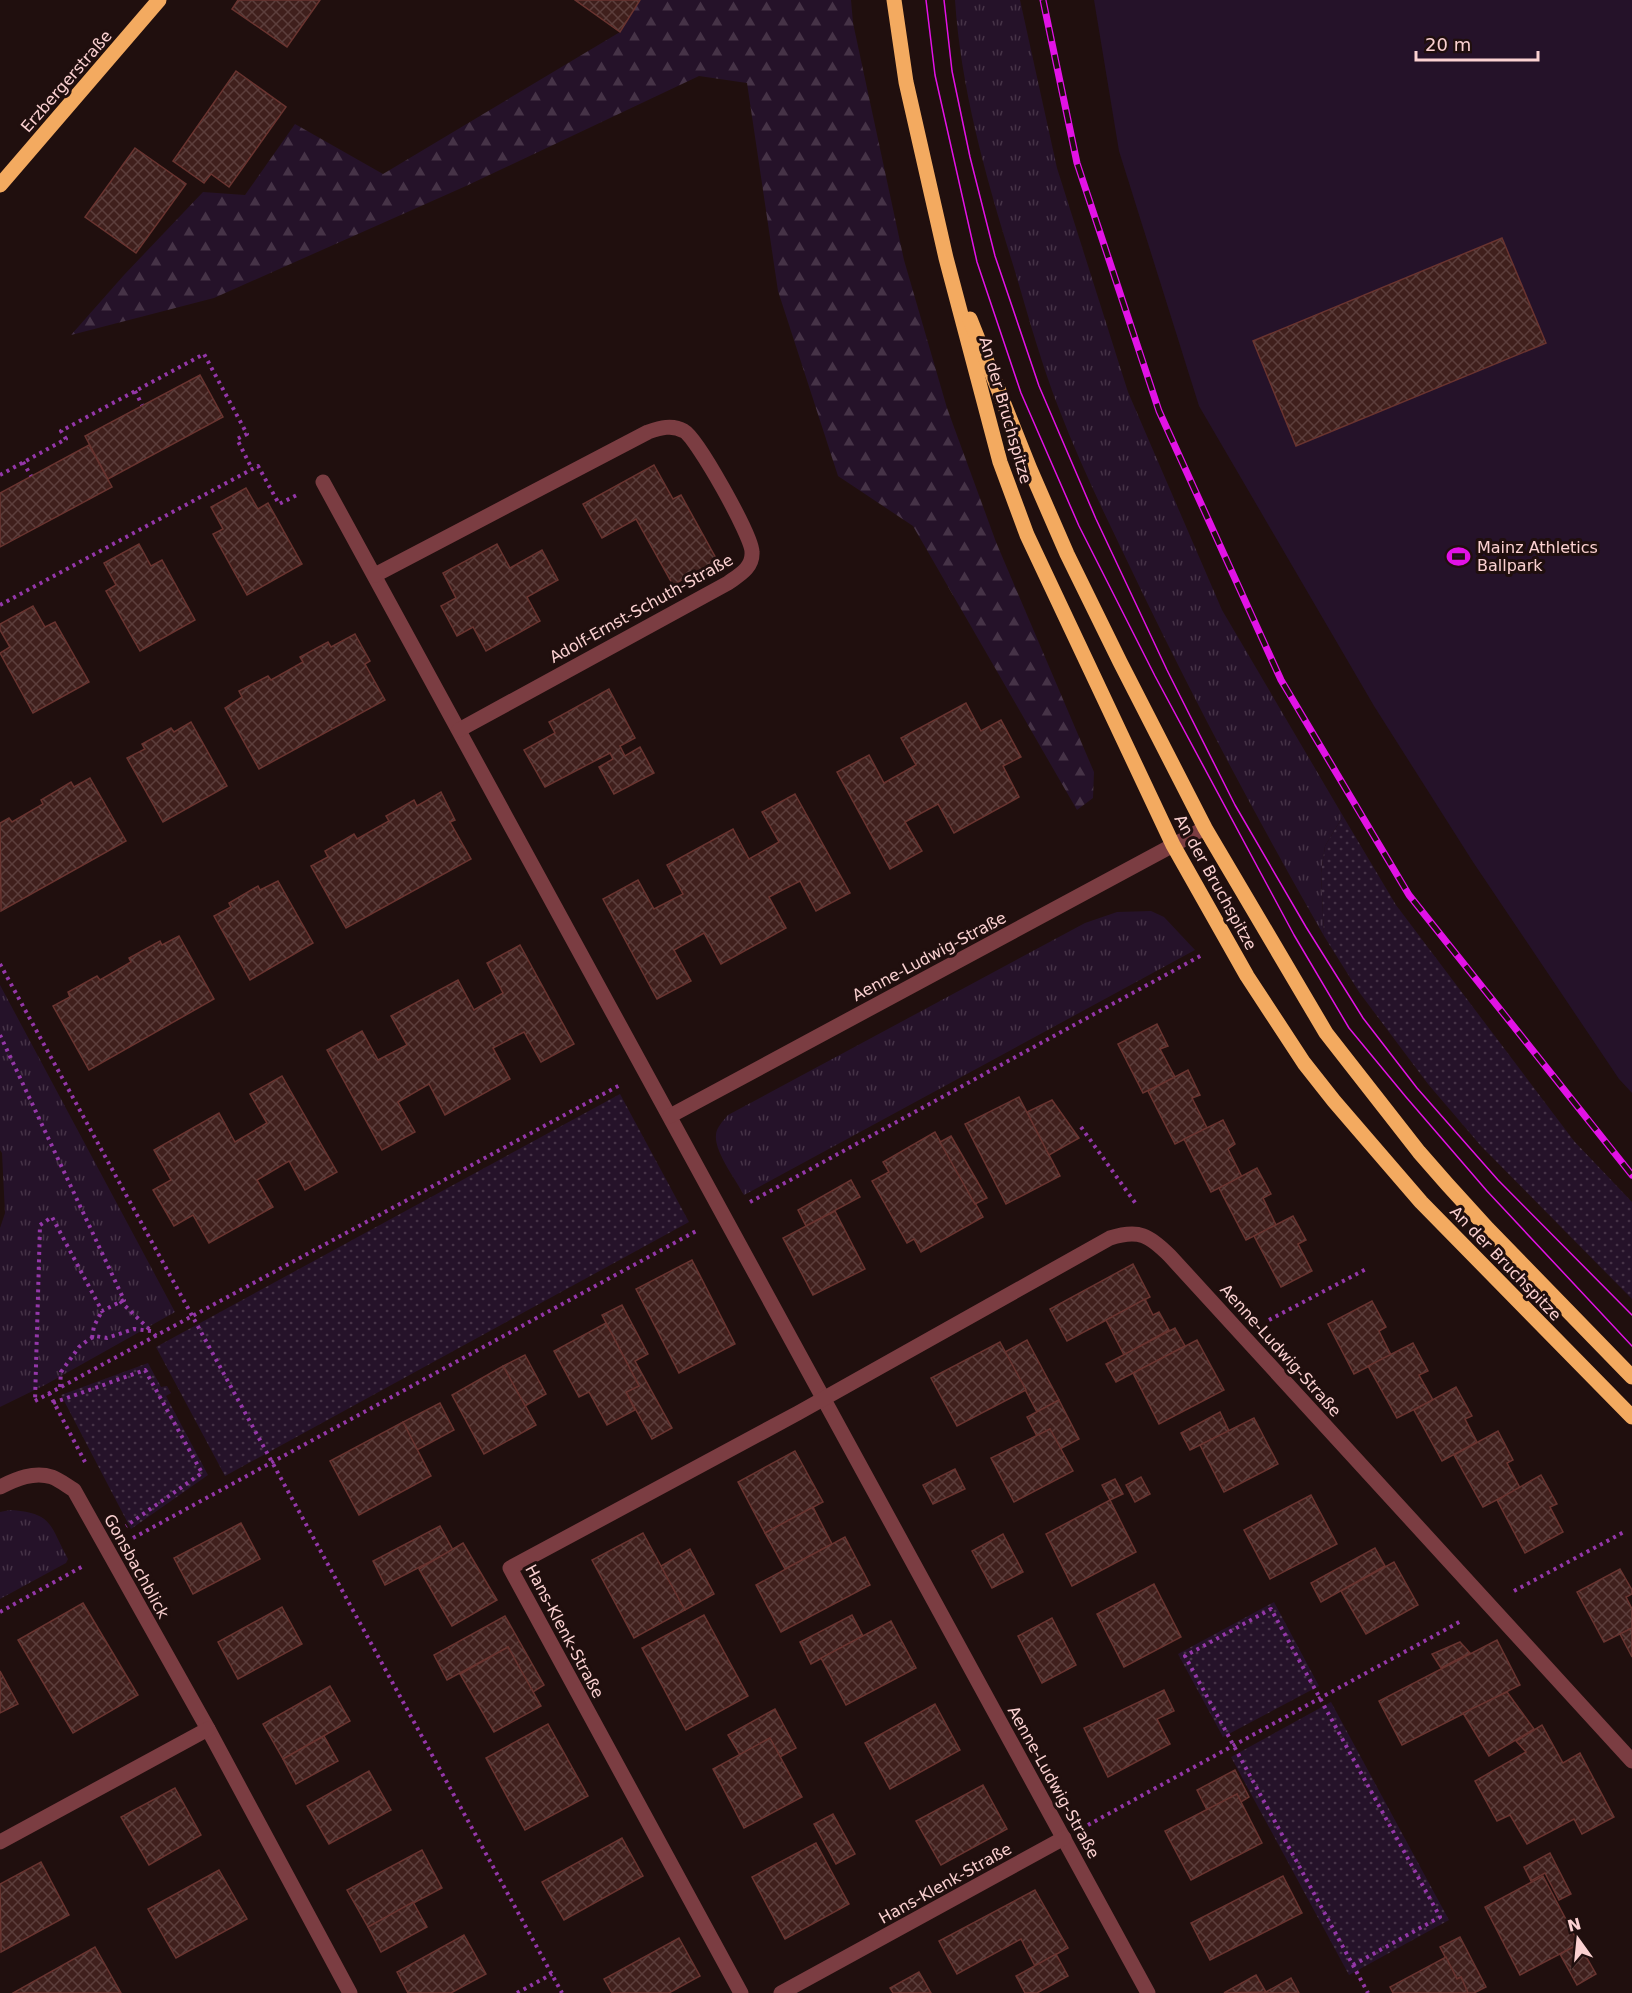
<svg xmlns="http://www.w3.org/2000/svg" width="1632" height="1993" viewBox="0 0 1632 1993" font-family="'DejaVu Sans',sans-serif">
  <defs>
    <pattern id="grass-tufts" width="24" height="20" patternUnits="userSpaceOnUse" patternTransform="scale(1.5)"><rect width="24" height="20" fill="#251229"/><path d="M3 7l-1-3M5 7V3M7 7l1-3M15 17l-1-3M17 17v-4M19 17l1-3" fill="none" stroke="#463347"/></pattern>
    <pattern id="forest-firs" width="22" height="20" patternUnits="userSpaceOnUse" patternTransform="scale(1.5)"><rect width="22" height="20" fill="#251229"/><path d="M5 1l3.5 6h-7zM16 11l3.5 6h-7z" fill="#463347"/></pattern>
    <pattern id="park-dots" width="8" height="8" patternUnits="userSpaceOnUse" patternTransform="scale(1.5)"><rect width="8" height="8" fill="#251229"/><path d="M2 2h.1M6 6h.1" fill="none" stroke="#463347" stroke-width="1.8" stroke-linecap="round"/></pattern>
    <pattern id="building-cross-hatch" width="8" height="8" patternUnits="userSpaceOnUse" patternTransform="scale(1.5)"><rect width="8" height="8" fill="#3f1f1c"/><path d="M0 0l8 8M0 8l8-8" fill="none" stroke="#5c3e3c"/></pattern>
  </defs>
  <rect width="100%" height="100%" fill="#200f0e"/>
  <!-- grass -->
  <g fill="url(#grass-tufts)">
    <path d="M955 0H1020L1057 168 1128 392 1222 610 1343 816 1325 846 1321 873 1324 936C1260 824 1199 710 1143 594 1114 533 1083 472 1059 409 1041 363 1028 315 1014 268 987 181 961 91 955 0Z"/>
    <path d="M1151 911 1164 917 1195 950 744 1195C736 1180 714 1151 716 1135 716 1128 723 1121 728 1115L1085 923 1117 912Z"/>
    <polygon points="0,985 175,1312 45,1385 0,1407 0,1228 5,1213 2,1153 0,1150"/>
    <path d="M10 1510C53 1513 49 1524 68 1559L66 1563 0 1599V1512Z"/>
  </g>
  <!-- forest -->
  <polygon fill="url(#forest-firs)" points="640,0 851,0 853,23 904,260 947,408 996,542 1094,772 1093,798 1077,810 913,526 838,476 778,291 747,83 699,76 466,186 214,298 71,335 124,275 203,192 245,195 295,124 383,174 620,32"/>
  <!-- park -->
  <g fill="url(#park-dots)">
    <polygon points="1343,816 1396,905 1574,1141 1632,1202 1632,1299 1481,1146 1428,1084 1359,992 1324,936 1321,873 1325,846"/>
    <polygon points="620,1094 689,1222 225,1476 156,1347"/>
    <polygon points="148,1363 161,1387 167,1386 171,1393 166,1396 208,1475 131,1529 61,1395"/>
    <polygon points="1274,1602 1319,1686 1223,1737 1178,1654"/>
    <polygon points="1331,1702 1449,1920 1349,1975 1231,1757"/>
  </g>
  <!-- pitch -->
  <polygon fill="#251229" points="1094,0 1632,0 1632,1093 1619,1079 1473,862 1374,706 1199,406 1119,151"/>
  <!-- building -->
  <g fill="url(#building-cross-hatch)" stroke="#693430" stroke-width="1.5">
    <polygon points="238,0 320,0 287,47 232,9"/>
    <polygon points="575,0 640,0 620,32"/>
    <polygon points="236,71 286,107 229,187 211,174 204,183 173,161"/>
    <polygon points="135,148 186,184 136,253 85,217"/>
    <polygon points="1502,238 1546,343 1296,446 1253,341"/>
    <polygon points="200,375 223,417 108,479 85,436"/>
    <polygon points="89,445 112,487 0,547 0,493"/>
    <polygon points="654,465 673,499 681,495 717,560 673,585 636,519 602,538 583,504"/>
    <polygon points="246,488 258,509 268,503 302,564 247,595 213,534 223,529 211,507"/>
    <polygon points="139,544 151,566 162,560 195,620 140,651 106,591 116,585 104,563"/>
    <polygon points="497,544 510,568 542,550 558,580 527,597 540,621 486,651 473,627 457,636 441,606 456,598 443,573"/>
    <polygon points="33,606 45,627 55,622 89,682 33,713 0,653 10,647 0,630 0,624"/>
    <polygon points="355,634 370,661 365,664 385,700 259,769 225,708 242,697 239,691 268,676 271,680 303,662 300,657 328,642 331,647"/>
    <polygon points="609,689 635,738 620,746 625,756 640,747 654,773 614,794 599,767 613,759 610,753 545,787 524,750 555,733 549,722"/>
    <polygon points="966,703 981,731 1001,720 1021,757 1003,766 1019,797 954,833 938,804 905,822 922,851 890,869 837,772 869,755 884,783 916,765 901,738"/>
    <polygon points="191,722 227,786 163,822 127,758 145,749 142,744 171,728 174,732"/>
    <polygon points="90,778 126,841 1,911 0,823 9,818 12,822 43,804 41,800 71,782 74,787"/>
    <polygon points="441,792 455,820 450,822 471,859 346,928 311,866 328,857 325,851 354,834 357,839 389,821 386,816 414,800 417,806"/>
    <polygon points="795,794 850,893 816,911 800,881 769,897 786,928 721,964 704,933 674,950 691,981 657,999 603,899 638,880 654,909 683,894 667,865 733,829 749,859 779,842 762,812"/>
    <polygon points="278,881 313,943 250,980 214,916 231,907 229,903 258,886 260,890"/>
    <polygon points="179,936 214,999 89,1070 53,1006 70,997 68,992 97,976 100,980 131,962 129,958 160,941 162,945"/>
    <polygon points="520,945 574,1044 541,1062 524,1032 493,1048 510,1079 445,1115 429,1084 398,1102 415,1132 382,1150 327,1050 362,1031 378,1060 407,1045 391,1016 458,980 474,1010 503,993 487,963"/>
    <polygon points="1157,1024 1168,1046 1160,1049 1175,1077 1143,1093 1118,1044"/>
    <polygon points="1188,1070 1200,1095 1192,1098 1207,1128 1175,1144 1148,1091"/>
    <polygon points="282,1076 337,1172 305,1190 289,1161 257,1180 273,1207 209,1243 193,1215 174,1226 153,1190 171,1180 154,1150 219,1113 235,1142 267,1123 250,1094"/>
    <polygon points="1019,1097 1060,1176 1006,1204 965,1124"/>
    <polygon points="1052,1100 1079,1138 1049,1155 1027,1112"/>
    <polygon points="1223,1120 1235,1144 1228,1149 1242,1177 1211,1192 1184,1139"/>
    <polygon points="935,1132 983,1217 921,1252 914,1239 907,1243 872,1181 889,1172 883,1162"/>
    <polygon points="951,1136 987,1198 975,1204 940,1142"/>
    <polygon points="1257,1168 1271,1194 1263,1198 1276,1225 1246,1240 1219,1188"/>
    <polygon points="851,1180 860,1197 806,1226 798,1210"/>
    <polygon points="835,1211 865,1269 813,1295 783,1238"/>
    <polygon points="1293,1216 1306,1240 1298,1244 1312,1271 1281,1287 1254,1236"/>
    <polygon points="692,1260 735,1344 679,1373 636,1289"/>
    <polygon points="1133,1264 1150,1297 1067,1341 1050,1309"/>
    <polygon points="1145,1299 1153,1315 1159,1312 1169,1330 1124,1355 1106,1320"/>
    <polygon points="1372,1301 1386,1327 1379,1331 1391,1355 1354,1374 1328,1324"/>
    <polygon points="622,1305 648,1354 635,1361 672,1428 652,1439 626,1392 639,1386 602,1315"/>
    <polygon points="606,1323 639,1386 626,1392 635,1410 607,1425 589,1392 579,1397 554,1351"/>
    <polygon points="1175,1328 1185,1346 1116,1382 1106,1364"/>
    <polygon points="1027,1340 1059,1400 1037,1412 1005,1352"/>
    <polygon points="1197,1340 1224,1390 1159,1424 1133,1373"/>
    <polygon points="1000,1342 1026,1390 957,1426 931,1378"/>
    <polygon points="1413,1343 1428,1371 1419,1375 1433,1400 1397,1418 1368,1366"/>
    <polygon points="525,1355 546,1394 525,1406 503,1366"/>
    <polygon points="503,1366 536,1425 484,1454 452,1395"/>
    <polygon points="1456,1387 1472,1416 1465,1419 1477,1442 1442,1461 1414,1410"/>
    <polygon points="1059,1400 1079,1439 1060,1449 1050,1429 1037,1436 1027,1417"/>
    <polygon points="440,1403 454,1430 417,1450 403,1422"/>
    <polygon points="1220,1412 1229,1431 1190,1450 1181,1433"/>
    <polygon points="1254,1418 1278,1464 1224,1492 1200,1445"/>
    <polygon points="403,1422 431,1476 359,1515 330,1461"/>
    <polygon points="1050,1429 1073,1471 1014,1502 991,1458"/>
    <polygon points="1498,1431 1513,1460 1507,1463 1520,1488 1483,1507 1454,1455"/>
    <polygon points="795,1451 823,1502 765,1533 738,1482"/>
    <polygon points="955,1469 965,1489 933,1504 923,1485"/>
    <polygon points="1541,1475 1557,1504 1550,1507 1563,1532 1525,1553 1497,1500"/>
    <polygon points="1141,1477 1150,1494 1135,1502 1126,1485"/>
    <polygon points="1115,1479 1123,1494 1110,1500 1102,1485"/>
    <polygon points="1311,1495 1337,1544 1270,1579 1244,1530"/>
    <polygon points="1110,1500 1136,1552 1072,1586 1046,1534"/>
    <polygon points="813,1507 832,1544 785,1569 765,1533"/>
    <polygon points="241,1523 260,1559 193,1594 174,1558"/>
    <polygon points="440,1526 453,1550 385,1585 373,1561"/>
    <polygon points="643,1533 685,1610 634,1638 592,1560"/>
    <polygon points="1003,1534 1023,1572 992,1588 972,1551"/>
    <polygon points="845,1537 870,1585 781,1632 756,1585"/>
    <polygon points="463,1543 497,1600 452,1626 419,1569"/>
    <polygon points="1375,1548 1385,1566 1321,1602 1311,1583"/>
    <polygon points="690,1549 714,1594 685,1610 661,1566"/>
    <polygon points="1394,1562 1418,1605 1366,1634 1341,1591"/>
    <polygon points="1620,1569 1632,1590 1632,1594 1626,1597 1632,1609 1632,1628 1604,1642 1577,1592"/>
    <polygon points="1154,1584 1181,1637 1124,1667 1097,1614"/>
    <polygon points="83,1603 138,1695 73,1733 18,1640"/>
    <polygon points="282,1607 302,1644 238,1679 218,1642"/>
    <polygon points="704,1615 748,1696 686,1730 642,1648"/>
    <polygon points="852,1615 863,1636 811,1664 800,1642"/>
    <polygon points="505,1616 544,1685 533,1692 508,1647 447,1680 434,1655"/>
    <polygon points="1052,1618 1076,1665 1042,1683 1018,1636"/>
    <polygon points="891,1621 916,1668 846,1705 821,1658"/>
    <polygon points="1632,1628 1632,1657 1620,1634"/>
    <polygon points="1497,1640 1520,1685 1402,1745 1379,1701"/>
    <polygon points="1460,1642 1470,1653 1441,1668 1432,1654"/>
    <polygon points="508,1647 541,1706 494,1732 460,1674"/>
    <polygon points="0,1671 18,1704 0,1713"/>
    <polygon points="330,1686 350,1721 283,1759 263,1724"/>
    <polygon points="1164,1690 1174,1711 1157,1719 1170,1744 1108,1777 1084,1728"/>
    <polygon points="1507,1692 1534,1729 1489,1756 1463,1713"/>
    <polygon points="935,1704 960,1750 890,1789 865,1743"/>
    <polygon points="775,1709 796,1748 780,1757 770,1738 740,1755 728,1735"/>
    <polygon points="548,1724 588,1796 525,1830 486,1758"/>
    <polygon points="1542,1725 1563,1763 1580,1753 1614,1817 1582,1834 1574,1819 1527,1844 1510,1815 1497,1821 1475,1781 1526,1752 1516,1741"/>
    <polygon points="324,1736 338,1761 296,1784 283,1759"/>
    <polygon points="770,1738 802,1797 744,1828 713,1769"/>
    <polygon points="1235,1770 1249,1797 1241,1802 1237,1794 1207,1810 1197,1790"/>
    <polygon points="369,1771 391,1810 329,1844 307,1806"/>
    <polygon points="983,1785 1007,1829 941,1865 916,1821"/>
    <polygon points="175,1788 201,1835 149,1865 121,1817"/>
    <polygon points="1237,1794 1262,1843 1191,1880 1165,1831"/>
    <polygon points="833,1814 855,1854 836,1864 814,1824"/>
    <polygon points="622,1838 643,1876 564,1920 542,1882"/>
    <polygon points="816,1843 849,1904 785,1939 752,1877"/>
    <polygon points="422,1850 442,1888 368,1927 347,1890"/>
    <polygon points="1550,1853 1571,1894 1559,1900 1545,1873 1531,1881 1524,1867"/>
    <polygon points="41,1862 69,1915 1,1952 0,1884"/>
    <polygon points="219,1870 247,1919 176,1958 148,1909"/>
    <polygon points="1283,1876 1302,1913 1210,1960 1191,1923"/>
    <polygon points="1543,1876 1579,1944 1520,1975 1485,1907"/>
    <polygon points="1035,1890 1068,1948 1035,1966 1021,1939 957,1974 939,1941"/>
    <polygon points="413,1902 427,1927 381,1952 368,1927"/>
    <polygon points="464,1935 486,1974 451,1993 408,1993 397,1972"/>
    <polygon points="1460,1937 1486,1987 1474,1993 1468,1993 1461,1977 1457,1979 1440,1947"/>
    <polygon points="679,1938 700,1976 669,1993 612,1993 604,1979"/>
    <polygon points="1579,1944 1596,1974 1577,1985 1560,1954"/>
    <polygon points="95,1947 121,1993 13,1993"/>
    <polygon points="1056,1954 1068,1976 1037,1993 1025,1993 1016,1976"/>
    <polygon points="1446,1957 1457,1979 1461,1977 1468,1993 1393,1993 1390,1987"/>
    <polygon points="919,1972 931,1993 893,1993 890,1988"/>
    <polygon points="1256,1975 1266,1992 1224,1993"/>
    <polygon points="1291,1978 1299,1993 1264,1993 1266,1992"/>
  </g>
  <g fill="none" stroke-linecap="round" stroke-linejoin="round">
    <!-- path -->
    <g stroke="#9437a9" stroke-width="4" stroke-dasharray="3 4.5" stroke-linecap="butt">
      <polyline points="135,391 142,405"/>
      <polyline points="23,462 31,476"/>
      <polyline points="0,475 66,439 61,431 204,354 247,434 237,439 252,469"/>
      <polyline points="0,605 258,466 279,504 299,494"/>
      <polyline points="0,964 562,1993"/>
      <polyline points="0,1035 124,1300 102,1311 52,1217 40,1225 35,1401"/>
      <polyline points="1081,1127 1136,1204"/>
      <polyline points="750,1202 1204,954"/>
      <polyline points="120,1301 150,1330"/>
      <polyline points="1269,1320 1368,1268"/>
      <polyline points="92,1338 94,1326 102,1311"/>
      <polyline points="60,1387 61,1372 79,1347 88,1340 95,1336 107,1338 134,1329 151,1331 156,1336"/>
      <polyline points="49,1393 85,1462"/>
      <polyline points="35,1401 620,1085"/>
      <polyline points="53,1403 145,1370 202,1473 126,1526"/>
      <polyline points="133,1538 698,1230"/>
      <polyline points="1514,1591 1624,1532"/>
      <polyline points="0,1612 85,1565"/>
      <polyline points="1088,1825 1463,1620"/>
      <polyline points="1353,1965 1440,1917 1271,1609 1185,1656 1368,1993"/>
      <polyline points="517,1993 552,1974"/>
    </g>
    <!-- minor -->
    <g stroke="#7b3d42" stroke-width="15">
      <polyline points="323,482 1148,1993"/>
      <path d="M375 575 648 432C660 428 672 424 684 431 697 438 752 536 752 552 753 568 739 575 728 583L459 730"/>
      <polyline points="670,1116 1205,828"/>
      <path d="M0 1487C16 1479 34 1471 52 1477 60 1480 67 1486 74 1490L208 1729 350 1993"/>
      <polyline points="0,1842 208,1729"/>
      <path d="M741 1993 510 1568 798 1413 1110 1238C1139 1229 1149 1235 1170 1256L1632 1761"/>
      <polyline points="781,1993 1064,1838"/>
    </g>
    <!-- major -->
    <g stroke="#f3aa60" stroke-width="15">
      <polyline points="894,0 906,82 946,258 1000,462 1027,535 1173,845 1247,976 1304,1063 1334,1101 1421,1202 1632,1417"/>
      <polyline points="0,185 159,0"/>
      <polyline points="970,319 1030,469 1067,554 1120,662 1205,828 1326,1033 1419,1152 1447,1184 1488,1229 1632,1377"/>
    </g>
    <!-- tram -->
    <g stroke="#e212e6" stroke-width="1.5">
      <polyline points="926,0 935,75 977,262 1021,393 1079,526 1155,676 1294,935 1349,1028 1406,1097 1487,1191 1632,1346"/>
      <polyline points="944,0 952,71 970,157 995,256 1039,386 1096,519 1167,670 1235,805 1306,927 1363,1018 1417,1088 1498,1180 1632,1315"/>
    </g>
    <defs>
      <polyline id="rail" points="1043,0 1077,163 1159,411 1281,680 1409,895 1632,1175"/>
    </defs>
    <!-- rail casing -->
    <use href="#rail" stroke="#e212e6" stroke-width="7"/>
    <!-- rail -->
    <use href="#rail" stroke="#200f0e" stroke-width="4.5" stroke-dasharray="14" stroke-linecap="butt"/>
  </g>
  <!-- icons -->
  <defs>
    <symbol id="stadium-bare" viewBox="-9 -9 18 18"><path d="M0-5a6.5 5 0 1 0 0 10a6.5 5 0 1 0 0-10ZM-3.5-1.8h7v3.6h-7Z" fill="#e212e6" stroke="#200f0e" stroke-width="2.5" paint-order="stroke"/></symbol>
  </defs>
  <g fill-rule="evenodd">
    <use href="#stadium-bare" x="1442" y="540" width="33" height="33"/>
  </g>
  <g text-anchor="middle" stroke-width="6" stroke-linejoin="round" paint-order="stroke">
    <!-- street labels -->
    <g font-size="16" fill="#fbd1d1" stroke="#200f0e">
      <text transform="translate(66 81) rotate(-49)" y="6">Erzbergerstraße</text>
      <text transform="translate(1006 410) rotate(74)" y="6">An der Bruchspitze</text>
      <text transform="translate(641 608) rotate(-29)" y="6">Adolf-Ernst-Schuth-Straße</text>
      <text transform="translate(1216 882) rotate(61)" y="6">An der Bruchspitze</text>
      <text transform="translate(929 956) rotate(-28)" y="6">Aenne-Ludwig-Straße</text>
      <text transform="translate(1506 1263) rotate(46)" y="6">An der Bruchspitze</text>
      <text transform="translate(1281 1350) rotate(48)" y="6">Aenne-Ludwig-Straße</text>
      <text transform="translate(137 1566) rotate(61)" y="6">Gonsbachblick</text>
      <text transform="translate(565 1631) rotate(62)" y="6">Hans-Klenk-Straße</text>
      <text transform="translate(1054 1782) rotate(61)" y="6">Aenne-Ludwig-Straße</text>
      <text transform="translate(945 1883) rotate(-29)" y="6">Hans-Klenk-Straße</text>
    </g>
    <!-- poi labels -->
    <g font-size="16" fill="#fbd1d1" stroke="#200f0e" text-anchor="start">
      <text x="1477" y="553">Mainz Athletics<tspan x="1477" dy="18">Ballpark</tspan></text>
    </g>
  </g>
  <!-- north arrow -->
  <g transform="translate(1578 1939) rotate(345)" stroke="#200f0e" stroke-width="4.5" paint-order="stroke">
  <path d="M0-4.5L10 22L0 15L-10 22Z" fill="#fbd1d1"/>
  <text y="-9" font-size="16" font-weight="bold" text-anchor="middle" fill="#fbd1d1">N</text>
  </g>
  <!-- scale -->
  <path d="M1416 51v9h122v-9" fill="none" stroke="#fbd1d1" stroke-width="3"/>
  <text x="1425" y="51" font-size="18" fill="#fbd1d1" stroke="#200f0e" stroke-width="4.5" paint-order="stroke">20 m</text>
</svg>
